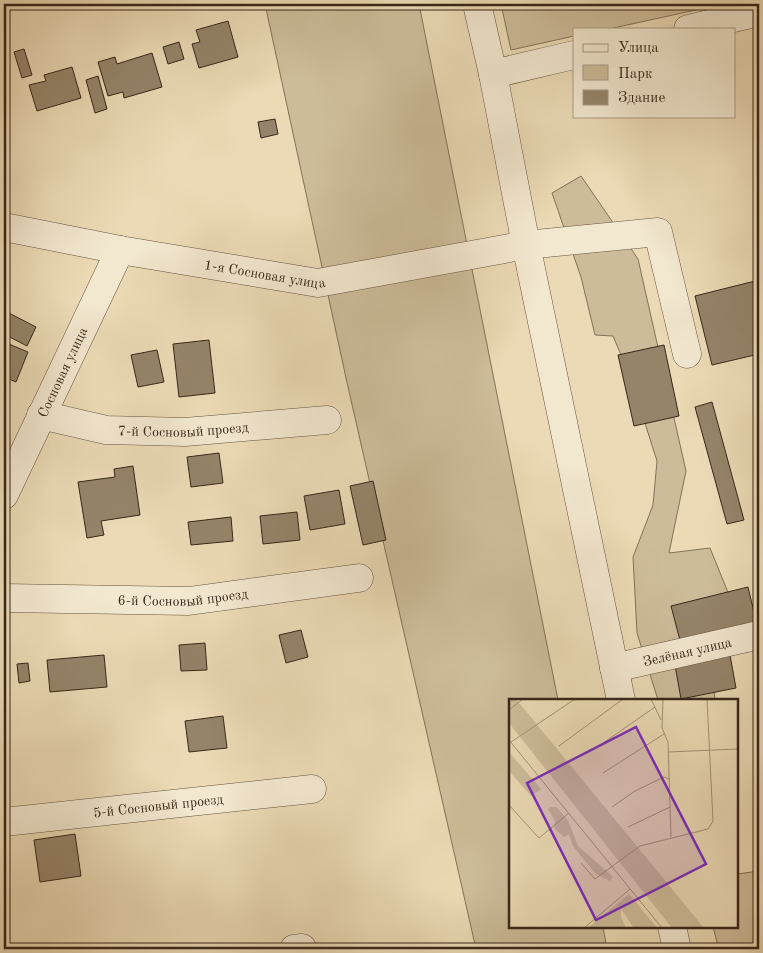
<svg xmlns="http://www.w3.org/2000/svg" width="763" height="953" viewBox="0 0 763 953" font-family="'Old Standard TT',serif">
  <rect width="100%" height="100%" fill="#ebdab5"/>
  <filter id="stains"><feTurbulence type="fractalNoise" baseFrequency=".004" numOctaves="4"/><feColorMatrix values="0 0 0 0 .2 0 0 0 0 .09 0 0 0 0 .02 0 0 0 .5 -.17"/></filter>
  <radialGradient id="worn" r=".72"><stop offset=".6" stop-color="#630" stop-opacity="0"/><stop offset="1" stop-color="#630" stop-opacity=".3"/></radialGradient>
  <!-- green -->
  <g fill="#cdbc9a" stroke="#82725a">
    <polygon points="265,4 419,4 558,700 510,700 510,927 603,927 607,949 476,949 346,378"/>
    <polygon points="501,4 723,4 609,29 574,29 574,36 511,50"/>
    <polygon points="581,176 638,259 686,471 669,553 710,548 742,627 711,661 715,700 658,700 637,633 633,557 653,505 657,461 630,376 613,336 595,335 581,277 552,193"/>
    <polygon points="759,871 759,949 719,949 713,927 737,927 737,874"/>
  </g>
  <!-- building -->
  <g fill="#95846a" stroke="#382719">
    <polygon points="228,21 238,57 199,68 192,44 200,42 196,30"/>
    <polygon points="179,42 184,59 168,64 163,47"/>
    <polygon points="24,49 32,75 22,78 14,52"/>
    <polygon points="152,53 162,87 124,98 123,92 108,96 98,62 115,57 117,64"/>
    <polygon points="72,67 81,98 37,111 29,85 46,81 44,75"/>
    <polygon points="98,76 107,109 95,113 86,80"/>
    <polygon points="275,119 278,134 261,138 258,122"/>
    <polygon points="759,280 759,354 712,365 695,296"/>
    <polygon points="7,312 36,327 27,346 4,334 4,317"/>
    <polygon points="209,340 215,393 179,397 173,344"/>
    <polygon points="4,342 28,352 16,382 4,377"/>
    <polygon points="664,345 679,416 634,426 618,355"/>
    <polygon points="157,350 164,382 138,387 131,355"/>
    <polygon points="712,402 744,520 727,524 695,407"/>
    <polygon points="219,453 223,483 191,487 187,457"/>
    <polygon points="133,466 140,515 101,521 104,535 87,538 78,482 115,477 114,469"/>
    <polygon points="373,481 386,540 363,545 350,486"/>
    <polygon points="339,490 345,524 310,530 304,496"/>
    <polygon points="297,512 300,540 263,544 260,516"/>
    <polygon points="231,517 233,541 191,545 188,522"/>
    <polygon points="748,587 757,625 681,644 671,606"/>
    <polygon points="301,630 308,657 286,663 279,635"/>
    <polygon points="205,643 207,670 181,671 179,645"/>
    <polygon points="104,655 107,687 50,692 47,660"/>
    <polygon points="730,655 736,688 681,699 675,665"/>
    <polygon points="28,663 30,681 19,683 17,664"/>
    <polygon points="223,716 227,748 189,752 185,721"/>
    <polygon points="75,834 81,876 40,882 34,840"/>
  </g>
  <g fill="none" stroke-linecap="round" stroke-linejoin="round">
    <defs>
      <g id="minor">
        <polyline points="477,4 493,74 526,245 621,700"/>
        <polyline points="688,29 759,12"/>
        <polyline points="493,74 574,55"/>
        <path id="s1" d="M4 227 120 250 318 283 526 245 658 232 687 354"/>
        <path id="s2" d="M41 415 106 430 185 432 327 420"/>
        <path id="s3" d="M4 495 120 250"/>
        <path id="s4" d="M4 598 189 601 359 578"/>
        <path id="s5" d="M614 668 759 635"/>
        <path id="s6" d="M4 822 312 789"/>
        <polyline points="672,927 677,949"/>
        <polyline points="294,949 302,948"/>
      </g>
    </defs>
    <!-- minor casing -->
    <use href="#minor" stroke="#655440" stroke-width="29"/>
    <!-- minor -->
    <use href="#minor" stroke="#f2e7cf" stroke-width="28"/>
  </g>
  <g text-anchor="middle" stroke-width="5" stroke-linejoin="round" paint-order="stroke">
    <!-- street labels -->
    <g font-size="14" fill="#382719" stroke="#f2e7cf">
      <text dy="5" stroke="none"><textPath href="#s1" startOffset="265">1-я Сосновая улица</textPath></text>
      <text dy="5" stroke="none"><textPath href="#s3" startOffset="136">Сосновая улица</textPath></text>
      <text dy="5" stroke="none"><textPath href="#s2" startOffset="144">7-й Сосновый проезд</textPath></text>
      <text dy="5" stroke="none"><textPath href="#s4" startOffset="179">6-й Сосновый проезд</textPath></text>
      <text dy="5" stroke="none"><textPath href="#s5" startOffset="75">Зелёная улица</textPath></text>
      <text dy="5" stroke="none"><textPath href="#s6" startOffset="155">5-й Сосновый проезд</textPath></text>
    </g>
  </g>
  <!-- overview -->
  <g transform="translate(509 699)">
    <rect width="229" height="229" fill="#ebdab5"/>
    <path d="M0 0H7L195 229H163L0 24ZM0 53 32 90 22 97 0 72ZM42 108H47L59 121 69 147 104 178 101 182 86 174 64 147 60 135 55 138 45 129 46 122 39 110ZM120 195 148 229H125L112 210V218L117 229H79Z" fill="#cdbc9a"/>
    <path fill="none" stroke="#a39277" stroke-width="1" d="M142 0 152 21M154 0 153 29 159 43 162 138M0 11 14 0M0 41 153 229M2 43 66 0M50 47 114 0M84 51 146 8M159 53 229 50M94 74 155 35M0 106 30 139 60 114M103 108 126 92 155 78 160 80M119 128 161 108M72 164 86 180 131 147 199 130 204 122 198 0M75 229 121 190"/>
    <path fill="#7b2cbf" fill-opacity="0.15" stroke="#7b2cbf" stroke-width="2.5" d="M127 28 197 165 87 221 18 84Z"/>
    <rect width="229" height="229" fill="none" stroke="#382719" stroke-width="2.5"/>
  </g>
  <!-- margin -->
  <rect width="763" height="953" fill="none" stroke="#ebdab5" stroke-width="20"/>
  <rect x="5" y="5" width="753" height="943" fill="none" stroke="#382719" stroke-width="2.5"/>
  <rect x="10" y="10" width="743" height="933" fill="none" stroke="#382719"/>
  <!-- legend -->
  <rect x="573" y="28" width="162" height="90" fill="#f2e7cf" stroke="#a89a86"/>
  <rect x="583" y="44" width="25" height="8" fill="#f2e7cf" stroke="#a89a86"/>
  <text x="618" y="52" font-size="15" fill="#382719">Улица</text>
  <rect x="583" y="65" width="25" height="15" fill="#cdbc9a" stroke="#a89a86"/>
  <text x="618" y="78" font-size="15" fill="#382719">Парк</text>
  <rect x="583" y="90" width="25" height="15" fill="#95846a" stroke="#a89a86"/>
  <text x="618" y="102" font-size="15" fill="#382719">Здание</text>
  <rect width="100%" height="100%" filter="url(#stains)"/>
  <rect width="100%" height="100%" fill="url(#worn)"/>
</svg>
